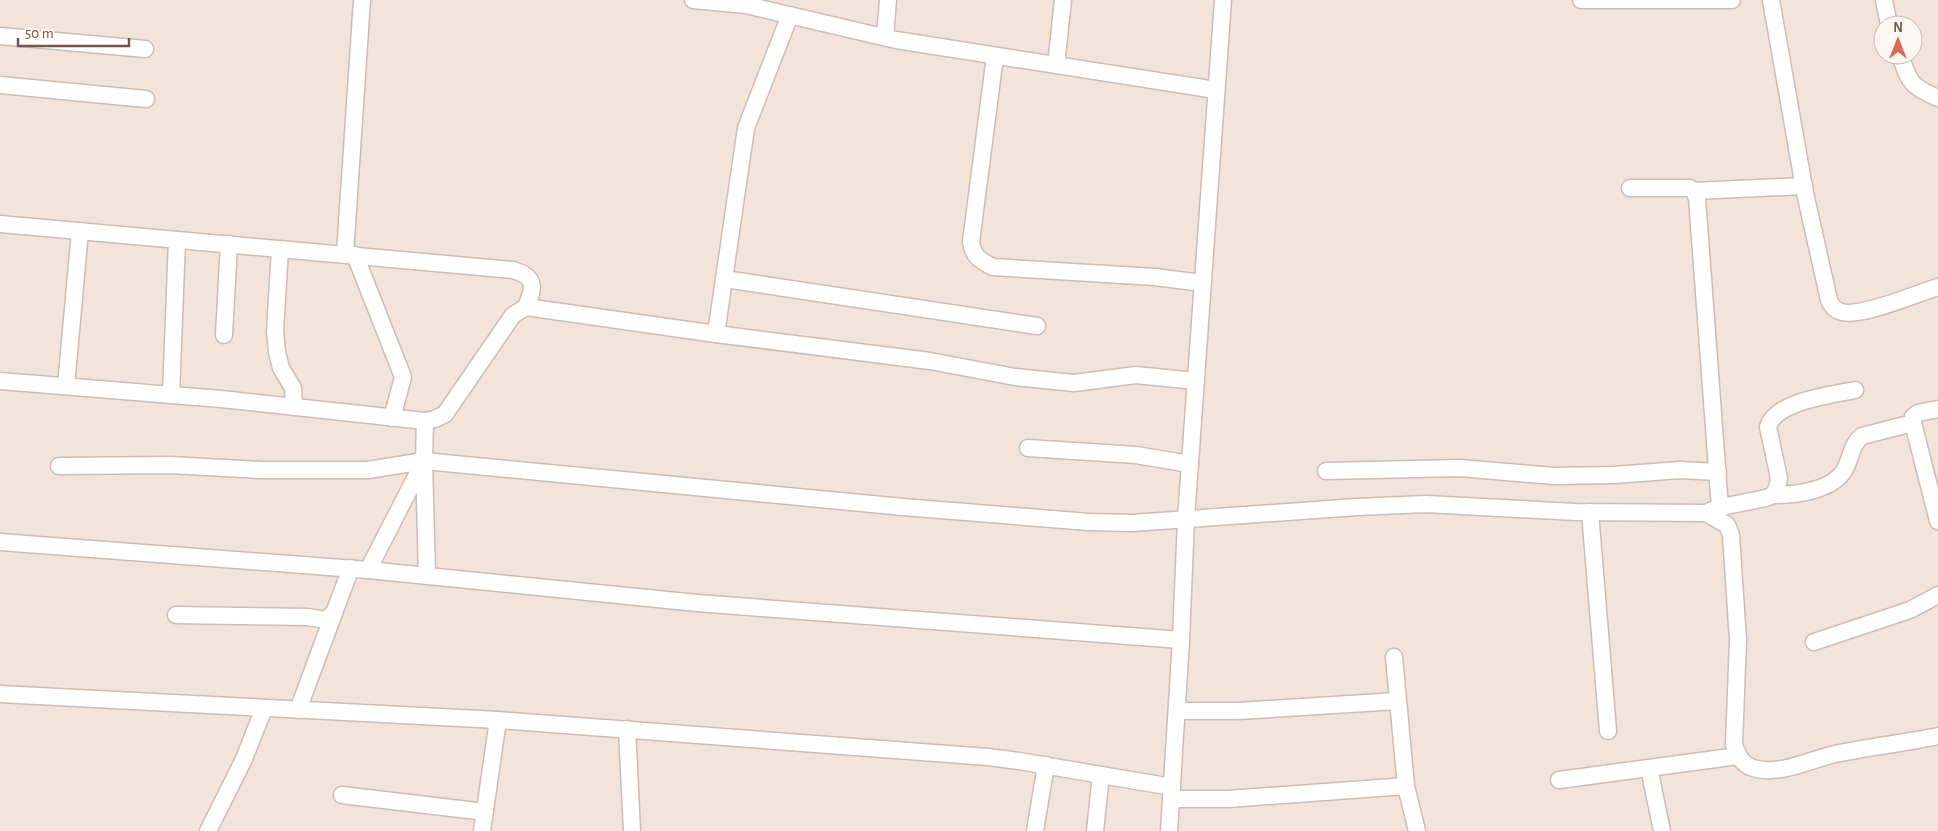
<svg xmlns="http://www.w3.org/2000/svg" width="1938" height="831" viewBox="0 0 1938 831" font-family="'Alegreya Sans',sans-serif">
  <rect width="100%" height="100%" fill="#fbf3eb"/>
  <!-- residential -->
  <path fill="#f2e4da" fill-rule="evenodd" d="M0 0H1938V831H0ZM1883 25H1913V55H1883Z"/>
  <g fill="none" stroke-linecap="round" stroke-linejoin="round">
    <defs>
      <g id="minor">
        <polyline points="693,0 746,5 896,40 1216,90"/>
        <polyline points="1581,0 1732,0"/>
        <path d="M1771 0 1805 193 1829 300C1831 305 1834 309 1839 311 1856 320 1918 293 1938 287"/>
        <polyline points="1884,0 1889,25"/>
        <polyline points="0,36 145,49"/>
        <polyline points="885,37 888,0"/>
        <path d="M1900 55C1910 83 1910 86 1938 98"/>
        <path d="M995 56 971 242C973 256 980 261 993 267L1155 277 1202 283"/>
        <polyline points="1056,65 1063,0"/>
        <polyline points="0,85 146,99"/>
        <polyline points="1630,188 1690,188 1694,191 1697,198 1720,508"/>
        <polyline points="1694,191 1804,186"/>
        <path d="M0 224 513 270C537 277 534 288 526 307"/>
        <polyline points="280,249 275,331 277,352 281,368 293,388 294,407"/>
        <polyline points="345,254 362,0"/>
        <polyline points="355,255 403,377 392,418"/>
        <polyline points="725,279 1037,326"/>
        <polyline points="716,334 746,128 790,15"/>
        <polyline points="224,335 229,244"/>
        <polyline points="0,381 221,399 425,421 435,419 445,414 513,315 526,307 716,334 930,361 1015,377 1074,383 1136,375 1196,381"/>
        <polyline points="66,386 80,231"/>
        <polyline points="171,395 177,240"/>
        <polyline points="1938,409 1918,413 1913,417 1913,423 1938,521"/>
        <polyline points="425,421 424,461 427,575"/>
        <polyline points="1028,448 1136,455 1190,464"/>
        <path d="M59 466 170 465 261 470H368L424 461 903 507 1089 522 1132 523 1357 507 1426 504 1575 512 1706 513 1727 525 1731 535 1738 640 1734 745C1738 755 1741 764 1753 768 1779 776 1809 760 1835 754 1869 747 1904 743 1938 736"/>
        <polyline points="1326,471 1460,468 1554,476 1614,475 1680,470 1718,472"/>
        <path d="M1773 495C1796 495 1835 491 1846 467 1852 455 1851 445 1862 436L1913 423"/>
        <path d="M1710 511 1726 506 1766 498 1773 495 1777 488 1779 478 1768 427C1775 401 1832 395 1855 390"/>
        <polyline points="1590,512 1608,731"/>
        <polyline points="0,542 368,570 697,603 1181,640"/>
        <polyline points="368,570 423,463"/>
        <polyline points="176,615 308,617 325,620 334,613 351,568"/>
        <polyline points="1814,642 1910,610 1938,595"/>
        <polyline points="1394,657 1406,786 1417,831"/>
        <polyline points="0,694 498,720 988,757 1019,761 1172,787"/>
        <polyline points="298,710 334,613"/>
        <polyline points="1177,711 1238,711 1397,701"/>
        <polyline points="627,729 632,831"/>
        <polyline points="1649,768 1662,831"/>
        <polyline points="1559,780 1738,756"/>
        <polyline points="342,795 485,812"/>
        <polyline points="1171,799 1228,799 1406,786"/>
        <polyline points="208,831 244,759 264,708"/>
        <polyline points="482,831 498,720"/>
        <polyline points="1035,831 1046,765"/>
        <polyline points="1095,831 1101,775"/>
        <polyline points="1169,831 1181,640 1186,519 1223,0"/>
      </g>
    </defs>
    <!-- minor casing -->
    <use href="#minor" stroke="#cfbcb4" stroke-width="19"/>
    <!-- minor -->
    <use href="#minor" stroke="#fff" stroke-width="16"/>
  </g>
  <!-- north arrow -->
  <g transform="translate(1898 40)"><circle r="24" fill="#fef7f1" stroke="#c7b7b1"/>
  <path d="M0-4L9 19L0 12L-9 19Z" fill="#da675b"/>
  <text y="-8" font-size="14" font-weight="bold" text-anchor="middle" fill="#745850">N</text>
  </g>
  <!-- scale -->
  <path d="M18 38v8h111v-8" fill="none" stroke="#745850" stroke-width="2.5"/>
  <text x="25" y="38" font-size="15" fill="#745850" stroke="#fef7f1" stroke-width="4" paint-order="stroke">50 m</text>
</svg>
